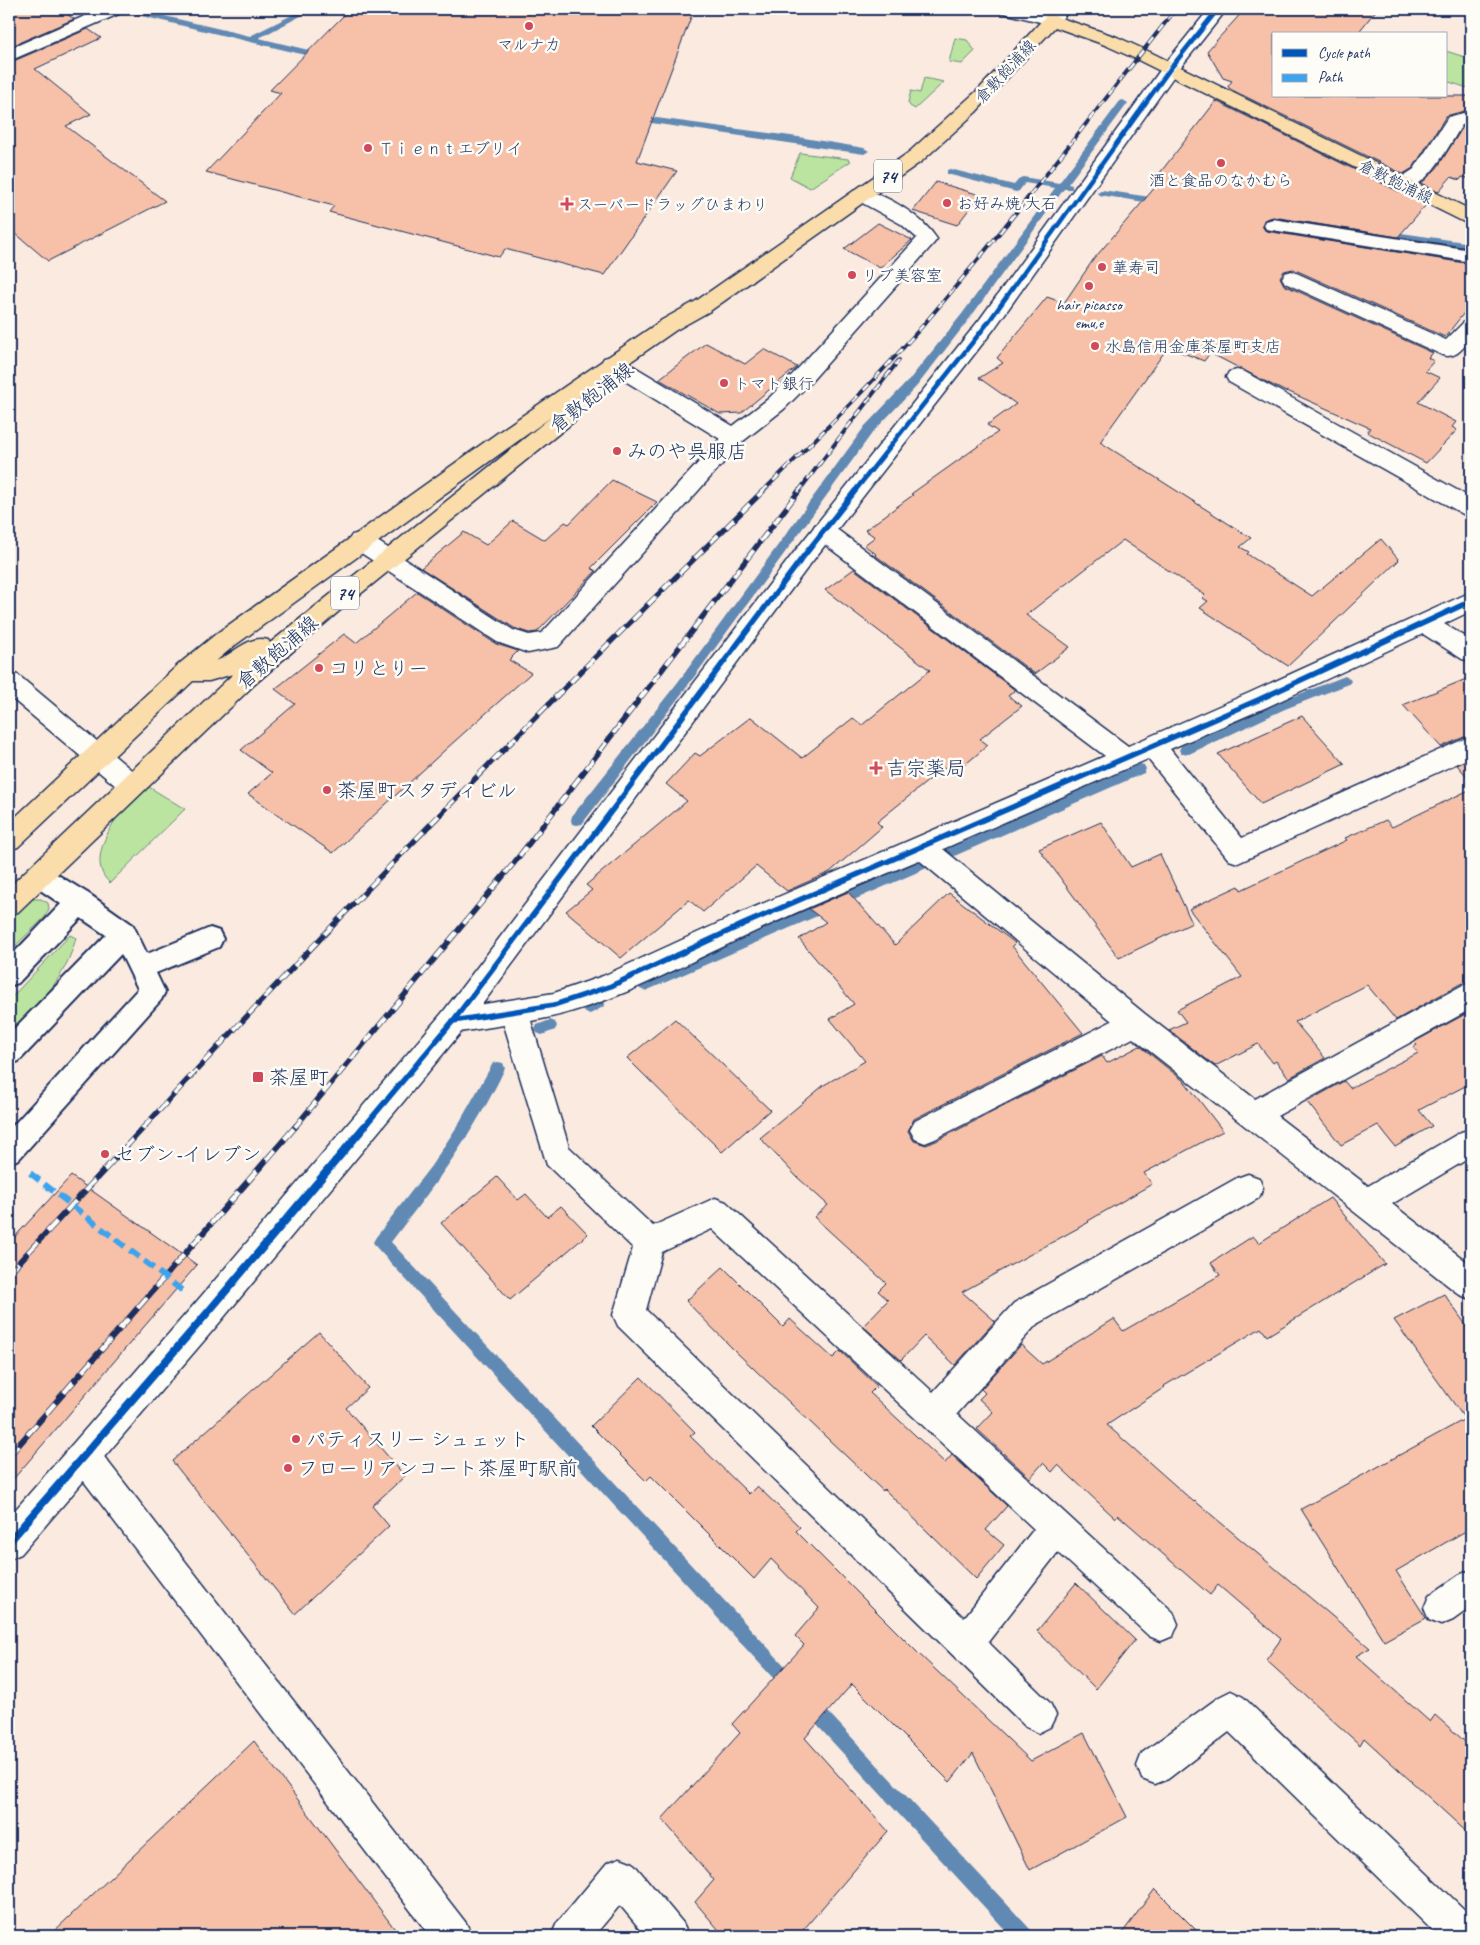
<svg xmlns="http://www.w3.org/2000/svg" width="1480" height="1945" viewBox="0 0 1480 1945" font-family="Caveat,'Klee One',sans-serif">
  <rect width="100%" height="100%" fill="#fbeadf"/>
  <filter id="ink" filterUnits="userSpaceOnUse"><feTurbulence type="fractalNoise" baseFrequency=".02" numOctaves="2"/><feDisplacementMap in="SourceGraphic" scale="10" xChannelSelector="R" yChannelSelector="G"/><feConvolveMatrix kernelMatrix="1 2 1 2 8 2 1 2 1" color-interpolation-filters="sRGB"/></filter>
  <g filter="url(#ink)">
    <!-- green -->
    <g fill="#bbe4a0" stroke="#6b8a7f">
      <polygon points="955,38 967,40 975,51 962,64 949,62"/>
      <polygon points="1446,51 1471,59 1471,89 1446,81"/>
      <polygon points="924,78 944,82 915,109 910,106 908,102 911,91 920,93"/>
      <polygon points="800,153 848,159 851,161 810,188 790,177"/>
      <path d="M144 784 185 809 110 883C80 857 125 804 144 784Z"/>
      <polygon points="31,899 41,899 48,903 49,909 45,917 9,952 9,915 22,902"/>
      <path d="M70 935 76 938C65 979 40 1005 9 1033V1000Z"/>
    </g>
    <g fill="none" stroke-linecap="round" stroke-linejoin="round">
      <!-- stream -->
      <g fill="#6189b4" fill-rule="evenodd">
        <polygon points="121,9 135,9 250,36 304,9 314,9 259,38 329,55 331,57 326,60 125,12"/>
        <polygon points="1123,100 1128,103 1068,184 1072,185 1072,189 1064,189 970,318 917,386 873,432 686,688 582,824 577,825 572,824 571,820 572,816 678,682 865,426 909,380 962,314 1055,188 1025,183 1019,191 1016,192 947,174 947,170 950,169 1014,185 1020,178 1023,177 1059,183 1120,101"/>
        <polygon points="634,115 798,137 864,148 869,151 864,154 631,120 631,116"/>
        <polygon points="1102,190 1164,199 1169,202 1164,205 1099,195 1097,193"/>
        <polygon points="1254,212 1327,222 1332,225 1327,228 1251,217 1249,215"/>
        <polygon points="1380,230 1471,243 1471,249 1376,235 1376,231"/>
        <polygon points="1345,676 1349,678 1351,681 1349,684 1285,709 1189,754 1181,754 1179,750 1181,746 1277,703"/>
        <polygon points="1140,764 1144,765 1146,769 1144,773 650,989 645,991 640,989 638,985 640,981"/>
        <polygon points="598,997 603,999 605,1003 603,1007 590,1014 585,1012 583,1008 585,1004"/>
        <polygon points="550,1020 555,1022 557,1026 555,1030 542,1035 537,1033 535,1029 537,1025"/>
        <path d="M498 1062 503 1063 505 1068C476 1131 433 1187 391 1242L798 1680 801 1686 798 1692 792 1695 786 1692 376 1247 373 1242 376 1237 431 1166 458 1125 493 1063Z"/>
        <polygon points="810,1696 816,1699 1030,1929 1032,1936 1011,1936 804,1711 801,1705 804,1699"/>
      </g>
    </g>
    <!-- building -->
    <g fill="#f6c1a8" stroke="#1b2f5e">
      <polygon points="9,9 60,9 74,19 9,47"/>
      <polygon points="350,9 694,9 637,161 677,171 604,275 505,249 499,257 329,212 334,206 206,172 281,93 270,90"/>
      <polygon points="1245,9 1377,9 1357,34 1274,34 1274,96 1471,96 1471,109 1446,116 1413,168 1403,174 1230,89 1228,86 1232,81 1223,78 1207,51"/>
      <polygon points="88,29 101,38 35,69 91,114 66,126 165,201 48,261 9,228 9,63"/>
      <polygon points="1216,101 1426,205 1398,237 1273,217 1264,220 1262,226 1266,231 1471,264 1471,304 1445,337 1293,269 1284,271 1280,277 1284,285 1433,353 1428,358 1434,361 1425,371 1440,378 1418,402 1456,422 1452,427 1457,430 1426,463 1367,432 1370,428 1287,391 1286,392 1210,353 1204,361 1168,347 1100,442 1251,538 1240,547 1249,552 1247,554 1312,596 1381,539 1399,560 1288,666 1200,608 1208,601 1202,598 1205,595 1123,540 1026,615 1070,647 1035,674 875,555 876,554 864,545 875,537 865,530 913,495 911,494 998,432 987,425 1016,404 979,378 1003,363 997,358 1047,297 1064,303 1093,260 1157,185 1152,183"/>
      <polygon points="1471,125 1471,179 1462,177 1460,180 1451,177 1438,192 1421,183 1437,168 1463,127"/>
      <polygon points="936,182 980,195 957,225 913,211"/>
      <polygon points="878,223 912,240 880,268 844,249"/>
      <polygon points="706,343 745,364 764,349 797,367 741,413 720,414 659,379"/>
      <polygon points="612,480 657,502 591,568 596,571 537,632 529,633 514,628 421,568 464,532 486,545 513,521 545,540 565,522 569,524"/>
      <polygon points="854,569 1015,690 1008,696 1022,706 980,739 988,745 953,775 944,768 877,822 882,827 830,872 787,891 756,866 703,912 689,900 621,958 566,911 592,890 586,885 687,801 666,784 695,753 700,756 751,717 802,758 853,718 862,725 930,670 825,590"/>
      <polygon points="417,592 496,644 518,651 509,660 531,673 446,749 333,853 248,794 272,773 241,750 295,704 275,689 344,634 356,643"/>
      <polygon points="1471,677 1471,734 1441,747 1403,705"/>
      <polygon points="1302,716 1345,764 1261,804 1218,754"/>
      <polygon points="1471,759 1471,781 1457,765"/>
      <polygon points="1471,789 1471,981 1460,984 1396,1020 1367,985 1295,1022 1325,1058 1289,1078 1276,1061 1273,1063 1258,1044 1215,1066 1169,1030 1186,1022 1177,1010 1242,977 1189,909 1239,886 1241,890 1347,840 1345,838 1386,820 1392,827"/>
      <polygon points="1101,822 1131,867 1160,854 1192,923 1119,958 1039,849"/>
      <polygon points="848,892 895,945 949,893 1015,943 1012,946 1083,1033 914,1119 908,1131 914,1141 926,1145 936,1141 1102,1056 1107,1063 1140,1046 1185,1082 1223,1131 1144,1173 1152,1184 1088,1221 1089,1222 962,1292 995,1321 955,1365 924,1336 901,1360 863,1326 888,1300 878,1291 886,1283 814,1217 828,1205 797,1177 760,1138 824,1085 865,1061 830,1019 854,1004 799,939 826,922 809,909"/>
      <polygon points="1471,1011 1471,1083 1419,1110 1432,1126 1395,1147 1378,1125 1341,1145 1307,1102 1344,1081 1350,1088 1418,1053 1413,1047 1417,1045 1414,1042"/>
      <polygon points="675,1019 770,1110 722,1152 627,1058"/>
      <polygon points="71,1176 197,1265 9,1484 9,1243"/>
      <polygon points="497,1177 518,1200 526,1194 547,1217 561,1206 588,1234 510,1300 441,1223"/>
      <polygon points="1330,1198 1385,1264 1267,1336 1261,1328 1164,1386 1165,1387 1107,1425 1194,1502 1195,1501 1370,1648 1356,1656 1430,1722 1435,1715 1471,1747 1471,1836 1364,1738 1360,1745 1266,1660 1281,1639 1218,1585 1210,1595 1118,1515 1115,1518 1058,1465 1052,1472 1043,1463 1030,1478 977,1429 993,1412 979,1399 985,1393 981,1389 1021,1345 1042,1364 1114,1319 1123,1331 1220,1275 1211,1263 1253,1236 1259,1243"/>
      <polygon points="723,1267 783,1327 790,1319 833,1358 840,1351 877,1386 870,1393 945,1463 952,1455 1007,1506 986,1530 1004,1545 976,1579 884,1489 883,1491 734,1350 686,1301"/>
      <polygon points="1444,1294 1471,1332 1471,1528 1396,1571 1426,1618 1384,1641 1301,1509 1465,1419 1394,1320"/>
      <polygon points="319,1332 368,1388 346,1408 405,1476 372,1506 389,1526 295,1614 172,1461"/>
      <polygon points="641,1377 695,1432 690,1436 749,1494 757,1486 800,1527 796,1531 917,1652 1031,1761 1084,1733 1127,1817 1030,1870 973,1753 950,1782 852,1684 805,1738 888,1831 798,1936 724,1936 695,1902 714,1880 662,1819 740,1733 732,1724 804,1645 795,1636 819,1608 771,1559 754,1579 651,1476 646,1481 591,1426"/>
      <polygon points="1076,1583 1135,1640 1096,1689 1037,1631"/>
      <polygon points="254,1741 400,1936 49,1936"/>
      <polygon points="1155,1889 1202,1936 1120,1936"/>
    </g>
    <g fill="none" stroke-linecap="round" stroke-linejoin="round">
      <defs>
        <g id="lane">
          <path d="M1052 9H1069C1063 18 1058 27 1046 24L1044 20Z"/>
          <polygon points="1273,219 1471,250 1471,262 1266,229 1264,225 1266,221"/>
          <polygon points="39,865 48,869 89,894 133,925 147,954 210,928 219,931 223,939 219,947 156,973 165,992 161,1000 19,1159 9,1163 9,1130 138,989 121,954 19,1061 9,1064 9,1034 106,935 81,918 18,983 9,986 9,958 61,904 30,883 26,876 30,869"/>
        </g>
        <g id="street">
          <polygon points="101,9 124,9 121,13 9,61 9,49"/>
          <polygon points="1001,9 1030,9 1058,16 1061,20 1058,24 1052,25 1004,13"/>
          <path d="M1471 111V123L1462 125C1449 145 1425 196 1396 189L1393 185 1396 181 1414 169 1448 117Z"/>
          <path d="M862 189C889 196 922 216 937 239L934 243 809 384 784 409 742 442 558 647 528 653 497 642 352 547 348 541 352 535 360 533 368 535 513 630 529 635 542 633 720 439 604 368 601 363 604 358 612 356 620 358 733 426 768 399 793 374 917 238 901 224 855 199 852 195 855 191Z"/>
          <path d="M1292 271 1446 340 1464 322 1471 320V339C1462 349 1456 359 1442 355L1285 283 1282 278 1285 273Z"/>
          <polygon points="1237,370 1245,372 1471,498 1471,516 1463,514 1229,382 1226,377 1229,372"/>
          <path d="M823 523 831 525 1128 746 1249 693 1471 592V611L1444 624 1471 640V661L1462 659 1423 634 1267 707 1170 749 1242 838 1471 736V757L1238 863 1229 860 1148 759 943 849 1145 1014 1255 1099 1461 986 1471 983V1009L1277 1116 1368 1186 1461 1132 1471 1129V1157L1392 1204 1471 1265V1299L1460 1295 1133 1038 935 1139 925 1143 915 1139 910 1130 915 1121 1112 1021 919 860C857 886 795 912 735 941 669 972 603 1009 531 1021L569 1147 653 1226 715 1198 726 1202 933 1392 1014 1303 1237 1178 1248 1174 1259 1178 1263 1188 1259 1198 1036 1325 957 1414 1173 1612 1178 1624 1173 1636 1161 1641 1149 1636 1058 1552 988 1642 1050 1703 1056 1715 1050 1727 1038 1733 1026 1727 618 1326 613 1315 633 1248 547 1165 504 1025 453 1033 443 1030 439 1021 443 1012 453 1009 554 993 603 976 734 916 1105 756 815 537 812 531 815 525ZM712 1229 1034 1529 964 1618 646 1310 662 1252Z"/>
          <polygon points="9,673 18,675 141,778 145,785 141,792 132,795 123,792 9,696"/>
          <polygon points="84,1440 95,1445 466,1923 472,1936 430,1936 73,1467 68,1456 73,1445"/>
          <polygon points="1471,1570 1471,1607 1453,1620 1441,1625 1429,1620 1424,1608 1429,1596 1459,1575"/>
          <polygon points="1231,1691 1243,1697 1471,1916 1471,1936 1438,1936 1229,1732 1168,1779 1155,1784 1142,1779 1137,1766 1142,1753 1219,1697"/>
          <polygon points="620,1858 633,1863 683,1923 689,1936 646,1936 620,1905 594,1936 551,1936 557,1923 607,1863"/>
        </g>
        <polygon id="secondary" points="1209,9 1227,9 1176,73 994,329 811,563 463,1030 220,1322 21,1554 9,1559 9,1517 198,1300 443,1012 795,551 980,319 1164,65"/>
        <path id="primary" d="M1052 15 1117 37 1150 52 1471 210V224L1464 222 1138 60 1105 45 1055 27 976 112 922 161 710 311 676 330 564 408 569 407 577 409 580 414 577 419 338 612 255 684 18 912 9 915V887L233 674 209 681H193L18 847 9 850V823L179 664 216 634 503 429 662 320 696 301 908 153 980 88 1046 16ZM551 417 270 643 268 640C249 634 234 654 216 661L234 646Z"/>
      </defs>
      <!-- lane casing -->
      <use href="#lane" stroke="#1b2f5e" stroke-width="4"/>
      <!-- street casing -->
      <use href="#street" stroke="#1b2f5e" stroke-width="3"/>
      <!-- secondary casing -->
      <use href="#secondary" stroke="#1b2f5e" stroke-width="3"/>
      <!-- primary casing -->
      <use href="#primary" stroke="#1b2f5e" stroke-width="3"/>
      <!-- lane -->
      <use href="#lane" fill="#fdfcf7" fill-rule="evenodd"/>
      <!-- street -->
      <use href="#street" fill="#fdfcf7" fill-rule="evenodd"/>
      <!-- secondary -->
      <use href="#secondary" fill="#fdfcf7" fill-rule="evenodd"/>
      <!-- primary -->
      <use href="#primary" fill="#faddab" fill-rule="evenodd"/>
      <defs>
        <g id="rail-far2">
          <path d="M762 492C817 438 874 382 925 323 1012 221 1093 114 1176 9"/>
          <polyline points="798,492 899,360"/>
        </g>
        <g id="rail-far1">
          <path d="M144 1127C344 909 552 698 763 491"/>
          <polyline points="295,1127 514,863 799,491"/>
        </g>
        <g id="rail">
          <polyline points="9,1273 145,1126"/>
          <polyline points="9,1456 296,1126"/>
        </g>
      </defs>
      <!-- rail-far2 casing -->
      <use href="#rail-far2" stroke="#1b2f5e" stroke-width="4"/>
      <!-- rail-far1 casing -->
      <use href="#rail-far1" stroke="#1b2f5e" stroke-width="5.5"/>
      <!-- rail casing -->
      <use href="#rail" stroke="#1b2f5e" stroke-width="6"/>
      <!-- rail-far2 -->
      <use href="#rail-far2" stroke="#fdfcf7" stroke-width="2.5" stroke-dasharray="8" stroke-linecap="butt"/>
      <!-- rail-far1 -->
      <use href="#rail-far1" stroke="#fdfcf7" stroke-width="4" stroke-dasharray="11" stroke-linecap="butt"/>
      <!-- rail -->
      <use href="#rail" stroke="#fdfcf7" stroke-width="4.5" stroke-dasharray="14" stroke-linecap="butt"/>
      <!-- quiet -->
      <polyline stroke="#3da3ed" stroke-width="6" stroke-dasharray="12 6" stroke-linecap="butt" points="30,1173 184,1292"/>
      <defs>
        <polyline id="cycleway-far2" points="854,492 987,324 1170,69 1218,9"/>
        <g id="cycleway-far1">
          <polyline points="453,1021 554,1005 611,986 744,924 1258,700 1471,601"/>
          <polyline points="364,1127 453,1021 803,557 855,491"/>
        </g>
        <polyline id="cycleway" points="9,1542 209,1311 365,1126"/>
      </defs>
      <!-- cycleway-far2 casing -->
      <use href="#cycleway-far2" stroke="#fdfcf7" stroke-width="7"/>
      <!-- cycleway-far1 casing -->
      <use href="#cycleway-far1" stroke="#fdfcf7" stroke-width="9"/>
      <!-- cycleway casing -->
      <use href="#cycleway" stroke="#fdfcf7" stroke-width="11"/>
      <!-- cycleway-far2 -->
      <use href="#cycleway-far2" stroke="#0057b8" stroke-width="4.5"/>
      <!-- cycleway-far1 -->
      <use href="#cycleway-far1" stroke="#0057b8" stroke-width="5.5"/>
      <!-- cycleway -->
      <use href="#cycleway" stroke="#0057b8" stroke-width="8"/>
    </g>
  </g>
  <!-- markers -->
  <g fill="#d1495b" stroke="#fdfcf7" stroke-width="2">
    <circle cx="529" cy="26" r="5"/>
    <circle cx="368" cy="148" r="5"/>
    <circle cx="1221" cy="163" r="5"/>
    <circle cx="947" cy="203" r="5"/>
    <path d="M564.5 196.5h5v5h5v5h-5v5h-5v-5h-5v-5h5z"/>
    <circle cx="1102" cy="267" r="5"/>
    <circle cx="852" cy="275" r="5"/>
    <circle cx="1089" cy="286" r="5"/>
    <circle cx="1095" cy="346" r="5"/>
    <circle cx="724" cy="383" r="5"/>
    <circle cx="617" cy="451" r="5"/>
    <circle cx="319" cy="668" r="5"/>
    <path d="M873.5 760.5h5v5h5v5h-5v5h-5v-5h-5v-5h5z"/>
    <circle cx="327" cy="790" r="5"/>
    <rect x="252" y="1071" width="12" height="12" rx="2.5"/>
    <circle cx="105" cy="1154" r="5"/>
    <circle cx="296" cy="1439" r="5"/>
    <circle cx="288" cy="1468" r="5"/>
  </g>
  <g text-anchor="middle" stroke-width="5" stroke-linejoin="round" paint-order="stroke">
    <!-- far-poi labels -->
    <g font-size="16" fill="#1b2f5e" stroke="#fdfcf7" text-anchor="start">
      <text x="529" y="50" text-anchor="middle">マルナカ</text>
      <text x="378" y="154">Ｔｉｅｎｔエブリイ</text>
      <text x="1221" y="186" text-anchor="middle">酒と食品のなかむら</text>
      <text x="957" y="209">お好み焼 大石</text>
      <text x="577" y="210">スーパードラッグひまわり</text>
      <text x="1112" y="273">華寿司</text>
      <text x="862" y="281">リブ美容室</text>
      <text x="1089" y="310" text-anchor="middle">hair picasso<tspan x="1089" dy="18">emu,e</tspan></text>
      <text x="1105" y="352">水島信用金庫茶屋町支店</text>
      <text x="734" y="389">トマト銀行</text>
    </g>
    <!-- far-street labels -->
    <g font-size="16" fill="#1b2f5e" stroke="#fdfcf7">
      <text transform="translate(1005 71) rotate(-47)" y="6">倉敷飽浦線</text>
      <text transform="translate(1396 181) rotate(26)" y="6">倉敷飽浦線</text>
    </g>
    <!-- shield labels -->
    <g fill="#fdfcf7" stroke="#5f6c8c" stroke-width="1">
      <rect x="874" y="159.5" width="28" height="33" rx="4"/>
      <rect x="331" y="576.5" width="28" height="33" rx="4"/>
    </g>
    <g font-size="19" font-weight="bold" fill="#1b2f5e">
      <text x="888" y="183">74</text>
      <text x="345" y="600">74</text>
    </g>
    <!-- street labels -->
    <g font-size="20" fill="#1b2f5e" stroke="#fdfcf7">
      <text transform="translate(591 397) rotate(-38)" y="7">倉敷飽浦線</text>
      <text transform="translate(277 652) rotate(-41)" y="7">倉敷飽浦線</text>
    </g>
    <!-- poi labels -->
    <g font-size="20" fill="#1b2f5e" stroke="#fdfcf7" text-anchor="start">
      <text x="627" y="458">みのや呉服店</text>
      <text x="329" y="675">コリとりー</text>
      <text x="886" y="775">吉宗薬局</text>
      <text x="337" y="797">茶屋町スタディビル</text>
      <text x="269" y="1084">茶屋町</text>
      <text x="115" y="1161">セブン-イレブン</text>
      <text x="306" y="1446">パティスリー シュェット</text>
      <text x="298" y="1475">フローリアンコート茶屋町駅前</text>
    </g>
  </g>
  <!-- margin -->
  <rect width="1480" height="1945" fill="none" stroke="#fdfcf7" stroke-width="30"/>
  <rect x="15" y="15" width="1450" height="1915" fill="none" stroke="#1b2f5e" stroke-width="2" filter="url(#ink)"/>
  <!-- legend -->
  <rect x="1272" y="32" width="175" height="65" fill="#fdfcf7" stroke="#a3aaba"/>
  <rect x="1282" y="49" width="25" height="8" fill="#0057b8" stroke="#a3aaba"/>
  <text x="1318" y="58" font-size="15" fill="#1b2f5e">Cycle path</text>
  <rect x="1282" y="74" width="25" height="8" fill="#3da3ed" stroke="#a3aaba"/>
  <text x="1318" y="82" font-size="15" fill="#1b2f5e">Path</text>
</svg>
